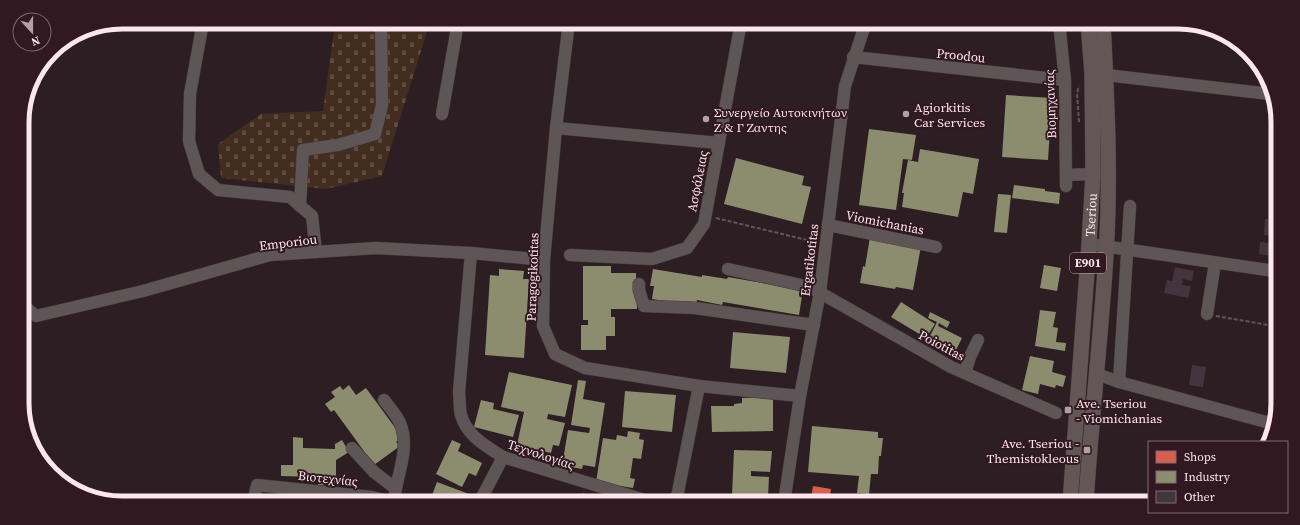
<svg xmlns="http://www.w3.org/2000/svg" width="1300" height="525" viewBox="0 0 1300 525" font-family="'Source Serif 4',serif">
  <defs>
    <pattern id="cemetery-stones" width="16" height="16" patternUnits="userSpaceOnUse"><rect width="16" height="16" fill="#432d1f"/><path d="M2 7V4a2 2 0 0 1 4 0v3zM10 15v-3a2 2 0 0 1 4 0v3z" fill="#5f4b40"/></pattern>
  </defs>
  <rect width="100%" height="100%" fill="#2c1e23"/>
  <!-- cemetery -->
  <polygon fill="url(#cemetery-stones)" points="313,22 430,22 382,176 326,189 221,178 218,144 261,114 323,111 334,31 309,31"/>
  <!-- shops -->
  <polygon fill="#d6604d" points="813,486 831,489 829,503 810,503"/>
  <!-- industry -->
  <g fill="#8c8c6e">
    <polygon points="1006,95 1052,98 1048,160 1002,157"/>
    <polygon points="869,129 916,135 912,160 903,159 896,210 859,205"/>
    <polygon points="920,149 979,159 973,194 963,192 958,217 902,207 904,193 902,193 908,160 918,162"/>
    <polygon points="736,158 804,176 802,185 811,187 802,224 724,204"/>
    <polygon points="1014,185 1045,189 1045,191 1060,193 1059,204 1012,198"/>
    <polygon points="998,194 1011,195 1007,233 994,232"/>
    <polygon points="870,237 921,246 913,290 896,287 895,289 860,283 863,266 865,267"/>
    <polygon points="1044,265 1061,268 1057,291 1040,288"/>
    <polygon points="583,266 611,266 611,273 636,273 637,309 611,309 611,317 615,317 615,336 606,336 606,350 581,350 581,325 588,325 588,320 583,320"/>
    <polygon points="499,269 524,271 523,279 529,279 524,358 485,355 490,275 499,276"/>
    <polygon points="653,269 702,277 702,275 727,279 728,277 803,290 799,315 723,302 722,305 697,300 696,306 652,299 654,286 650,286"/>
    <polygon points="901,302 935,324 926,338 891,317"/>
    <polygon points="1040,310 1056,312 1053,327 1058,328 1056,342 1066,343 1065,351 1035,346"/>
    <polygon points="930,312 950,322 947,328 939,323 938,326 962,338 955,352 929,338 937,322 928,318"/>
    <polygon points="733,332 790,337 786,373 730,368"/>
    <polygon points="1030,356 1054,361 1052,372 1066,376 1063,387 1056,385 1055,388 1040,384 1038,394 1022,390"/>
    <polygon points="509,372 572,385 565,417 548,414 547,419 565,423 559,446 553,445 551,453 542,451 541,454 532,452 533,449 517,445 524,412 501,407"/>
    <polygon points="578,380 586,381 583,399 605,403 595,467 583,465 582,469 571,467 572,461 563,460 568,430 589,433 590,428 571,425"/>
    <polygon points="349,385 356,395 366,388 402,437 396,442 400,446 374,465 334,410 331,412 325,404 335,397 331,392 340,386 343,390"/>
    <polygon points="625,391 676,395 672,432 622,427"/>
    <polygon points="773,397 773,431 712,432 711,406 734,406 734,404 742,403 742,398"/>
    <polygon points="481,400 494,403 493,409 519,415 513,437 474,427"/>
    <polygon points="812,426 878,432 878,438 883,438 881,456 879,456 878,474 871,474 869,494 857,493 859,476 808,472"/>
    <polygon points="628,431 640,433 639,439 644,440 641,459 633,458 630,478 635,479 633,488 596,482 603,438 616,440 617,435 627,437"/>
    <polygon points="293,437 303,438 303,448 335,449 335,444 342,440 349,452 336,460 336,485 318,485 318,477 281,476 281,465 293,465"/>
    <polygon points="452,440 461,444 458,451 482,463 476,476 469,473 462,487 436,474"/>
    <polygon points="734,450 772,451 770,472 751,471 751,476 769,477 768,497 732,495"/>
    <polygon points="437,482 469,494 465,503 429,503"/>
  </g>
  <!-- building -->
  <g fill="#42353d">
    <polygon points="1265,219 1273,219 1273,222 1276,222 1275,236 1264,235"/>
    <polygon points="1260,242 1275,244 1275,256 1259,254"/>
    <polygon points="1175,267 1194,271 1192,281 1183,279 1182,285 1191,286 1188,298 1164,293 1167,280 1172,281"/>
    <polygon points="1192,365 1206,367 1203,387 1189,385"/>
  </g>
  <g fill="none" stroke-linecap="round" stroke-linejoin="round">
    <defs>
      <g id="minor">
        <polyline points="203,22 190,94 189,141 199,174 218,190 290,197 312,216 316,252"/>
        <polyline points="569,22 556,128 544,260 543,326 555,354 585,368 699,386 800,396"/>
        <polyline points="1059,22 1065,80 1066,186"/>
        <polyline points="853,57 1065,80"/>
        <polyline points="1106,75 1270,94"/>
        <polyline points="442,114 458,22"/>
        <polyline points="556,128 719,143"/>
        <polyline points="1066,175 1093,174"/>
        <polyline points="300,206 303,150 338,145 375,134 382,105 381,22"/>
        <polyline points="1130,206 1119,382 1266,422 1273,422"/>
        <polyline points="828,225 936,247"/>
        <polyline points="1089,244 1275,271"/>
        <path d="M471 253 459 392C460 399 459 408 461 415 467 436 486 446 503 457L651 502 670 501 677 497 699 386"/>
        <polyline points="570,255 652,259 687,248 704,224 741,22"/>
        <polyline points="728,269 810,287 951,367 1056,413"/>
        <polyline points="639,284 639,290 644,306 695,308 814,325"/>
        <polyline points="23,305 36,316 143,291 270,255 376,248 471,253 544,260"/>
        <polyline points="1207,314 1215,263"/>
        <polyline points="965,373 970,357 978,340"/>
        <polyline points="1097,374 1119,382"/>
        <path d="M384 400C389 407 396 414 400 423 411 449 396 475 394 502"/>
        <polyline points="352,448 374,472 395,488"/>
        <polyline points="253,503 257,485 372,497 396,503"/>
        <polyline points="479,503 503,457"/>
        <polyline points="784,503 800,396 820,292 845,86 866,22"/>
      </g>
      <g id="major">
        <path id="s1" d="M1070 503 1089 244 1093 174 1092 74 1088 22"/>
        <path d="M1086 503C1091 420 1101 338 1106 255 1111 177 1107 100 1103 22"/>
      </g>
    </defs>
    <!-- minor casing -->
    <use href="#minor" stroke="#483b40" stroke-width="13"/>
    <!-- major casing -->
    <use href="#major" stroke="#483b40" stroke-width="16"/>
    <!-- path -->
    <g stroke="#5f5658" stroke-width="2" stroke-dasharray="4 2" stroke-linecap="butt">
      <polyline points="1079,122 1077,93 1079,86"/>
      <polyline points="716,218 815,242"/>
      <polyline points="1216,316 1274,326"/>
      <polyline points="688,499 714,503"/>
      <polyline points="581,503 584,491"/>
    </g>
    <!-- minor -->
    <use href="#minor" stroke="#5e5656" stroke-width="12"/>
    <!-- major -->
    <use href="#major" stroke="#625656" stroke-width="15"/>
  </g>
  <!-- markers -->
  <g fill="#b2a0a6" stroke="#321821" stroke-width="1.5">
    <circle cx="906" cy="114" r="4"/>
    <circle cx="706" cy="119" r="4"/>
    <rect x="1064" y="406" width="8" height="8" rx="2"/>
    <rect x="1083" y="446" width="8" height="8" rx="2"/>
  </g>
  <g text-anchor="middle" stroke-width="4" stroke-linejoin="round" paint-order="stroke">
    <!-- shield labels -->
    <rect fill="#321821" stroke="#bea8af" stroke-width="1" x="1070" y="253" width="36" height="20" rx="3"/>
    <g font-size="12" font-weight="bold" fill="#fae6ec">
      <text x="1088" y="267">E901</text>
    </g>
    <!-- street labels -->
    <g font-size="13" fill="#fae6ec" stroke="#321821">
      <text transform="translate(961 55) rotate(6)" y="5">Proodou</text>
      <text transform="translate(1050 104) rotate(-92)" y="5">Βιομηχανίας</text>
      <text transform="translate(697 181) rotate(-79)" y="5">Ασφάλειας</text>
      <text dy="5" stroke="none"><textPath href="#s1" startOffset="289">Tseriou</textPath></text>
      <text transform="translate(885 222) rotate(11)" y="5">Viomichanias</text>
      <text transform="translate(288 242) rotate(-7)" y="5">Emporiou</text>
      <text transform="translate(809 260) rotate(-83)" y="5">Ergatikotitas</text>
      <text transform="translate(532 277) rotate(-88)" y="5">Paragogikotitas</text>
      <text transform="translate(942 345) rotate(28)" y="5">Poiotitas</text>
      <text transform="translate(541 454) rotate(18)" y="5">Τεχνολογίας</text>
      <text transform="translate(328 478) rotate(6)" y="5">Βιοτεχνίας</text>
    </g>
    <!-- poi labels -->
    <g font-size="13" fill="#fae6ec" stroke="#321821" text-anchor="start">
      <text x="914" y="112">Agiorkitis<tspan x="914" dy="15">Car Services</tspan></text>
      <text x="714" y="117">Συνεργείο Αυτοκινήτων<tspan x="714" dy="15">Ζ &amp; Γ Ζαντης</tspan></text>
      <text x="1076" y="408">Ave. Tseriou<tspan x="1076" dy="15">- Viomichanias</tspan></text>
      <text x="1079" y="448" text-anchor="end">Ave. Tseriou -<tspan x="1079" dy="15">Themistokleous</tspan></text>
    </g>
  </g>
  <!-- crop -->
  <path d="M0 0H1300V525H0ZM122 29H1178A93 93 0 0 1 1271 122V403A93 93 0 0 1 1178 496H122A93 93 0 0 1 29 403V122A93 93 0 0 1 122 29Z" fill="#321821" fill-rule="evenodd"/>
  <path fill="none" stroke="#fae6ec" stroke-width="5" d="M122 29H1178A93 93 0 0 1 1271 122V403A93 93 0 0 1 1178 496H122A93 93 0 0 1 29 403V122A93 93 0 0 1 122 29Z"/>
  <!-- legend -->
  <rect x="1148" y="441" width="140" height="72" fill="#321821" stroke="#826a72"/>
  <rect x="1156" y="451" width="20" height="12" fill="#d6604d" stroke="#826a72"/>
  <text x="1184" y="461" font-size="12" fill="#fae6ec">Shops</text>
  <rect x="1156" y="471" width="20" height="12" fill="#8c8c6e" stroke="#826a72"/>
  <text x="1184" y="481" font-size="12" fill="#fae6ec">Industry</text>
  <rect x="1156" y="491" width="20" height="12" fill="#42353d" stroke="#826a72"/>
  <text x="1184" y="501" font-size="12" fill="#fae6ec">Other</text>
  <!-- north arrow -->
  <g transform="translate(32 32) rotate(159)"><circle r="19" fill="#321821" stroke="#826a72"/>
  <path d="M0-3L7 15L0 10L-7 15Z" fill="#b2a0a6"/>
  <text y="-6" font-size="11" font-weight="bold" text-anchor="middle" fill="#fae6ec">N</text>
  </g>
</svg>
